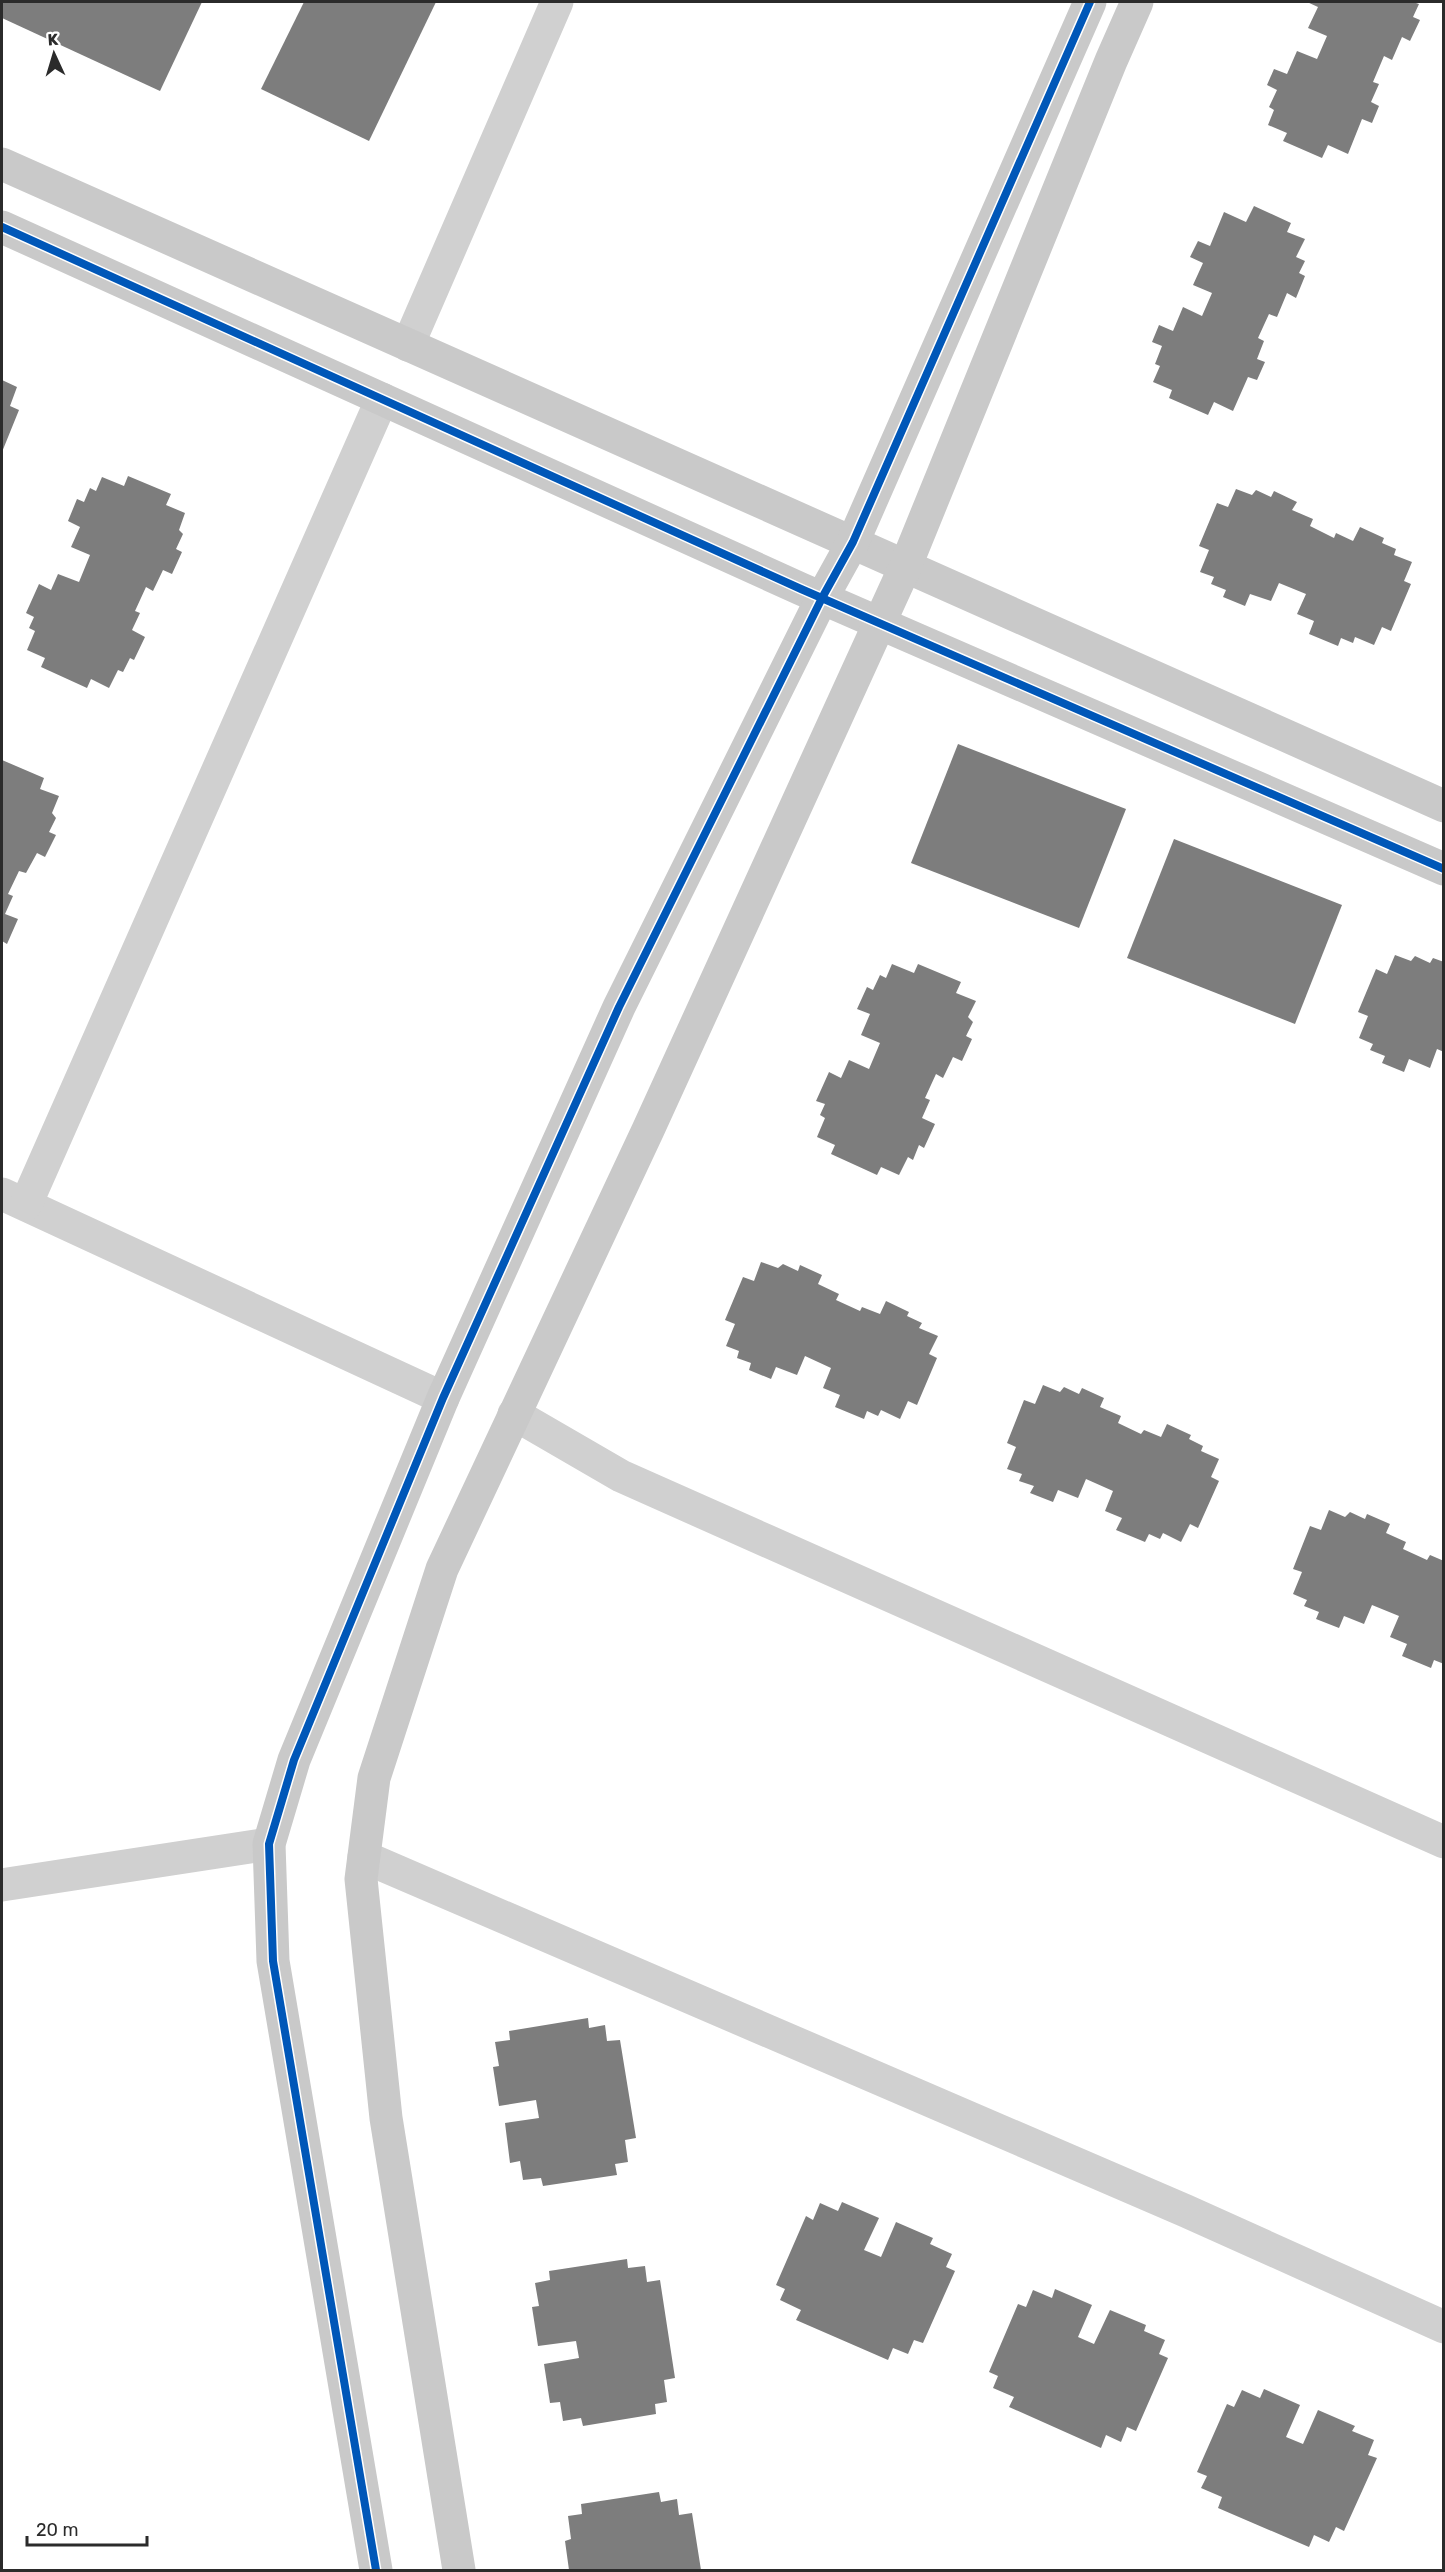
<svg xmlns="http://www.w3.org/2000/svg" width="1445" height="2572" viewBox="0 0 1445 2572" font-family="Rubik,sans-serif">
  <rect width="100%" height="100%" fill="#fff"/>
  <!-- building -->
  <g fill="#7d7d7d">
    <polygon points="3,2 202,2 160,91 2,18"/>
    <polygon points="304,2 436,2 369,141 261,89"/>
    <polygon points="1307,2 1413,2 1419,4 1413,17 1420,20 1410,41 1402,37 1392,60 1384,56 1373,82 1379,84 1371,102 1379,106 1372,123 1362,119 1348,154 1328,145 1322,158 1283,141 1287,133 1268,125 1274,110 1269,107 1277,90 1267,85 1274,69 1287,74 1297,51 1317,59 1327,36 1308,28 1318,7"/>
    <polygon points="1254,206 1291,223 1287,232 1305,239 1296,257 1305,261 1299,273 1305,276 1296,298 1287,293 1277,317 1269,314 1258,338 1264,341 1257,359 1265,362 1257,380 1248,377 1233,411 1214,402 1208,415 1169,398 1172,390 1153,382 1160,366 1155,364 1162,346 1152,342 1159,325 1173,331 1183,307 1202,316 1212,293 1193,285 1203,263 1190,257 1198,241 1210,246 1224,212 1246,222"/>
    <polygon points="2,380 17,387 10,406 19,410 2,452"/>
    <polygon points="128,476 171,494 166,505 185,513 179,530 183,534 176,549 182,552 172,574 163,570 153,591 146,587 135,611 140,613 132,630 145,637 134,660 130,658 123,672 118,670 109,688 91,679 87,688 41,667 45,658 27,650 35,631 29,628 34,617 26,613 39,584 51,590 58,574 79,582 90,555 71,547 80,527 68,521 77,499 84,502 90,488 96,491 102,477 124,486"/>
    <polygon points="1236,489 1252,495 1256,490 1271,497 1274,491 1297,502 1292,510 1313,519 1310,526 1334,538 1336,533 1353,541 1360,527 1384,538 1382,543 1396,549 1394,555 1412,562 1404,581 1411,584 1391,631 1382,627 1374,645 1355,637 1353,643 1341,638 1338,646 1309,634 1314,621 1297,614 1306,594 1279,583 1271,601 1250,594 1245,606 1223,597 1226,590 1211,584 1214,577 1200,572 1209,550 1199,546 1217,503 1228,507"/>
    <polygon points="958,744 1126,809 1079,928 911,863"/>
    <polygon points="2,760 44,778 40,789 59,796 52,813 56,818 49,832 56,835 45,857 37,853 26,873 19,871 8,894 13,896 5,914 18,919 7,944 2,941"/>
    <polygon points="1174,839 1342,905 1295,1024 1127,958"/>
    <polygon points="1395,955 1411,961 1415,956 1430,963 1433,958 1444,962 1444,1052 1437,1049 1430,1068 1409,1059 1404,1072 1382,1063 1385,1056 1370,1050 1373,1044 1359,1038 1368,1016 1358,1012 1376,969 1387,974"/>
    <polygon points="892,964 914,973 918,964 961,982 956,993 976,1001 968,1017 973,1022 966,1036 972,1039 962,1061 953,1057 943,1078 936,1074 925,1098 930,1100 922,1118 935,1124 924,1148 919,1145 913,1160 908,1157 899,1175 881,1167 877,1175 831,1154 835,1145 817,1137 825,1118 820,1115 825,1104 816,1101 829,1072 841,1078 849,1060 869,1069 880,1043 861,1035 870,1014 857,1009 867,987 873,990 880,975 886,978"/>
    <polygon points="761,1262 778,1268 783,1264 798,1271 800,1265 822,1275 818,1284 839,1294 836,1300 860,1311 862,1307 880,1314 886,1301 909,1312 907,1316 922,1323 919,1328 938,1336 929,1354 937,1358 917,1405 908,1401 900,1419 881,1410 878,1416 867,1411 864,1419 835,1407 840,1395 823,1388 831,1368 805,1356 797,1375 776,1367 771,1379 749,1370 751,1363 737,1358 739,1351 726,1346 735,1324 725,1320 743,1277 754,1281"/>
    <polygon points="1043,1385 1060,1392 1064,1387 1079,1394 1082,1388 1104,1398 1100,1407 1121,1416 1118,1423 1141,1434 1144,1430 1161,1437 1167,1424 1191,1435 1189,1439 1203,1446 1201,1451 1219,1459 1211,1477 1219,1481 1198,1528 1190,1524 1181,1542 1163,1533 1160,1539 1149,1534 1145,1542 1116,1530 1122,1518 1105,1511 1113,1491 1086,1479 1078,1498 1058,1490 1053,1502 1030,1493 1034,1486 1019,1481 1022,1474 1007,1469 1016,1447 1007,1443 1024,1400 1035,1404"/>
    <polygon points="1329,1510 1345,1517 1350,1512 1365,1519 1367,1514 1390,1524 1386,1533 1406,1542 1403,1549 1427,1560 1430,1555 1444,1561 1444,1664 1434,1660 1431,1668 1402,1656 1407,1644 1390,1637 1399,1616 1372,1605 1364,1624 1344,1616 1339,1628 1316,1619 1319,1612 1304,1606 1307,1600 1293,1594 1302,1572 1293,1569 1310,1526 1321,1530"/>
    <polygon points="588,2018 589,2028 605,2025 607,2041 620,2040 636,2138 625,2140 628,2162 615,2164 617,2175 543,2186 541,2178 523,2180 520,2161 510,2163 505,2123 539,2118 536,2100 499,2106 493,2067 499,2066 495,2042 510,2040 509,2031"/>
    <polygon points="842,2202 879,2218 864,2250 881,2257 896,2222 933,2238 930,2244 952,2254 946,2267 955,2271 923,2343 914,2340 908,2354 893,2348 888,2360 796,2320 801,2310 780,2300 785,2289 776,2285 806,2216 813,2220 820,2203 838,2211"/>
    <polygon points="627,2259 628,2268 645,2266 647,2282 660,2280 675,2378 664,2380 667,2402 655,2404 656,2414 583,2426 581,2418 563,2421 560,2402 550,2403 544,2364 579,2358 576,2341 538,2346 532,2307 539,2306 535,2283 550,2280 549,2271"/>
    <polygon points="1055,2289 1092,2305 1078,2337 1094,2344 1110,2310 1146,2325 1144,2331 1165,2340 1159,2354 1168,2358 1136,2431 1127,2427 1121,2442 1106,2435 1101,2448 1009,2407 1014,2397 993,2388 998,2376 989,2372 1018,2304 1026,2307 1033,2290 1052,2298"/>
    <polygon points="1264,2389 1300,2405 1286,2437 1303,2444 1318,2410 1355,2426 1352,2431 1374,2440 1368,2455 1377,2458 1344,2531 1336,2527 1329,2542 1314,2535 1309,2547 1218,2508 1222,2497 1201,2488 1207,2476 1197,2472 1227,2404 1234,2407 1242,2390 1260,2398"/>
    <polygon points="659,2492 661,2502 677,2499 679,2515 692,2513 701,2570 569,2570 565,2541 571,2539 568,2516 582,2514 581,2504"/>
  </g>
  <g fill="none" stroke-linecap="round" stroke-linejoin="round">
    <!-- street -->
    <g stroke="#d0d0d0" stroke-width="33">
      <polyline points="408,345 557,2"/>
      <polyline points="2,1194 443,1398"/>
      <polyline points="26,1204 382,399"/>
      <polyline points="514,1414 621,1476 1444,1842"/>
      <polyline points="364,1857 1186,2211 1444,2327"/>
      <polyline points="2,1885 269,1844"/>
    </g>
    <!-- secondary -->
    <g stroke="#c9c9c9" stroke-width="33">
      <polyline points="2,164 1444,806"/>
      <polyline points="2,227 801,589 1444,869"/>
      <polyline points="376,2570 273,1961 269,1844 294,1760 443,1398 619,1007 822,598 853,542 1090,2"/>
      <polyline points="459,2570 386,2118 361,1879 374,1778 442,1569 648,1130 906,565 1111,61 1137,2"/>
    </g>
    <defs>
      <g id="cycleway">
        <polyline points="2,227 801,589 1444,869"/>
        <polyline points="376,2570 273,1961 269,1844 294,1760 443,1398 619,1007 822,598 853,542 1090,2"/>
      </g>
    </defs>
    <!-- cycleway casing -->
    <use href="#cycleway" stroke="#fff" stroke-width="11"/>
    <!-- cycleway -->
    <use href="#cycleway" stroke="#0057b8" stroke-width="8"/>
  </g>
  <!-- border -->
  <rect width="1445" height="2572" fill="none" stroke="#2b2b2b" stroke-width="6"/>
  <!-- north arrow -->
  <g transform="translate(54 54) rotate(356)" stroke="#ffffff" stroke-width="4.5" paint-order="stroke">
  <path d="M0-4.5L10 22L0 15L-10 22Z" fill="#2b2b2b"/>
  <text y="-9" font-size="16" font-weight="bold" text-anchor="middle" fill="#2b2b2b">K</text>
  </g>
  <!-- scale -->
  <path d="M27 2536v9h120v-9" fill="none" stroke="#2b2b2b" stroke-width="3"/>
  <text x="36" y="2536" font-size="18" fill="#2b2b2b" stroke="#ffffff" stroke-width="4.5" paint-order="stroke">20 m</text>
</svg>
